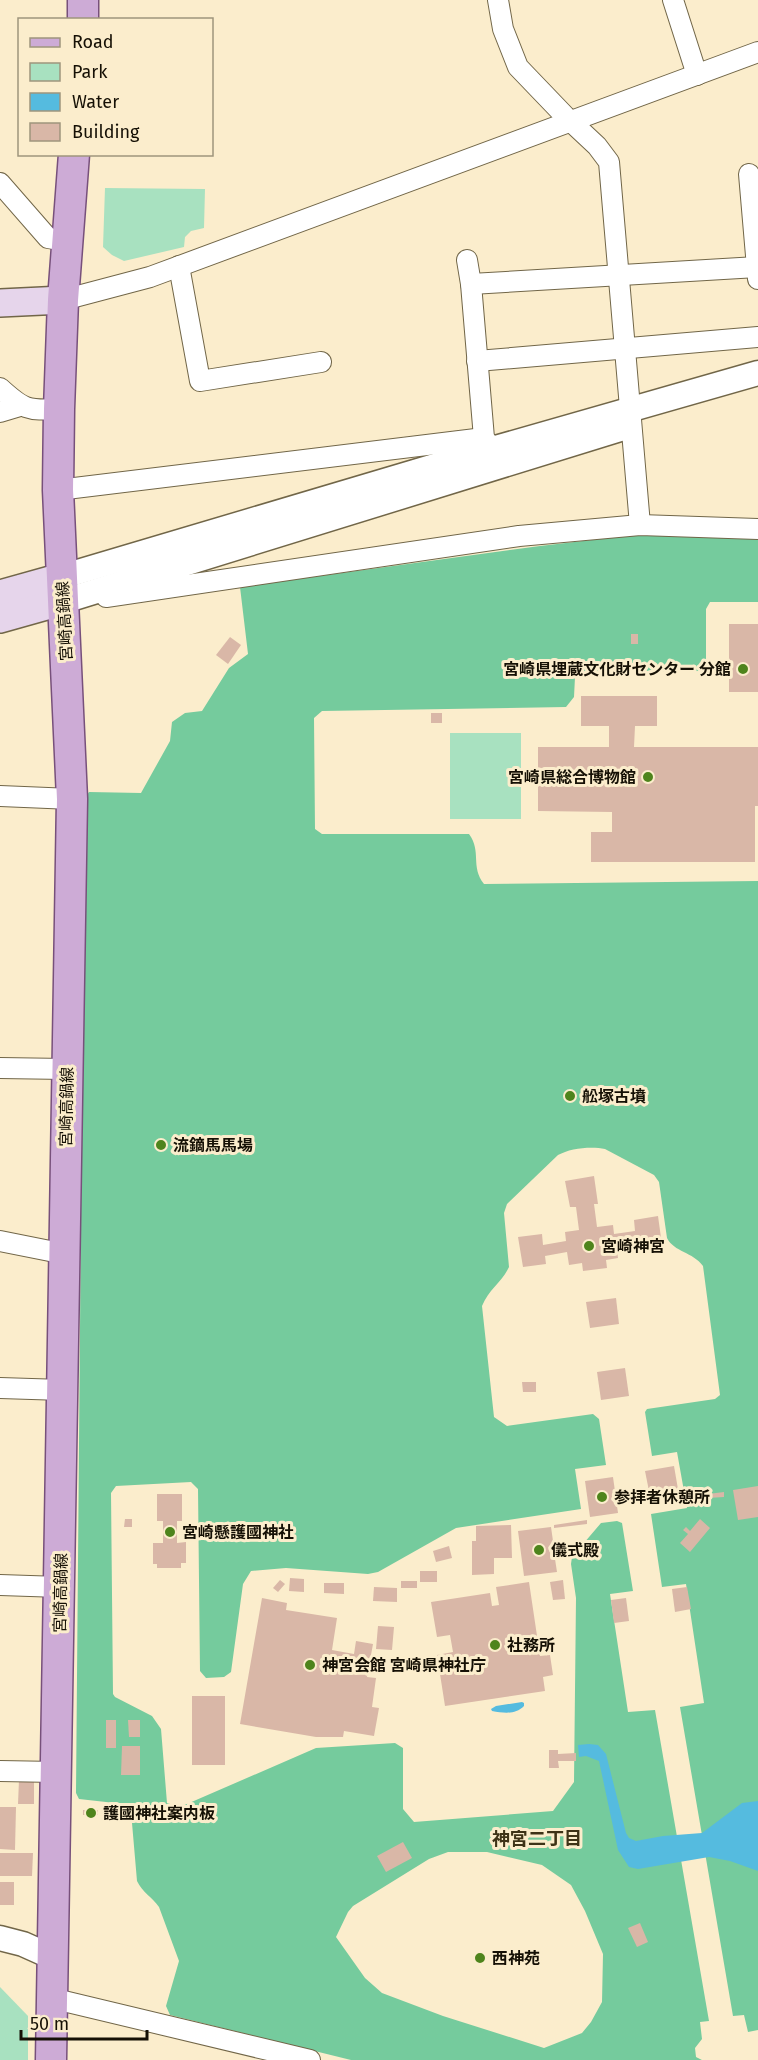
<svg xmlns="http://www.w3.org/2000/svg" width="758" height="2060" viewBox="0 0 758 2060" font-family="'Fira Sans','Noto Sans JP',sans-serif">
  <rect width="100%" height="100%" fill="#fbedcc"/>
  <!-- green -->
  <g fill="#a8e1c0">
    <polygon points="105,188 205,189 204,228 191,231 185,237 184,247 124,261 112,255 103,247"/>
    <rect x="450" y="733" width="71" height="86"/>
    <polygon points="0,1987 28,2016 28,2060 0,2060"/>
  </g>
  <!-- forest -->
  <path fill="#75cb9d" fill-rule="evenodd" d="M643 534 758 537V602H710L706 609V664L701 671 584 672 575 677 574 697 566 707 322 711 314 718 315 829 322 834H469C482 852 470 866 484 884L758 881V2030L748 2032 744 2015 733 2016 680 1707 704 1703 686 1584 662 1587 651 1514 687 1508 677 1452 652 1456 645 1412 647 1409 715 1399 720 1395 703 1266C693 1252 674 1252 667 1238L659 1182 654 1175 605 1149C592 1146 570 1148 558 1155L507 1204 504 1213 509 1267C502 1282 489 1289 482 1306L494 1417 507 1426 593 1414 599 1419 606 1465 575 1469 581 1509 456 1528 378 1572 368 1574 286 1568 251 1571 243 1584 231 1672 224 1677 206 1678 200 1671 198 1489 191 1482 116 1486 111 1493 113 1694 115 1697 152 1716 161 1729 167 1803 180 1807 316 1748 395 1743 403 1748V1809L414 1822 553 1811 574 1782 576 1598 571 1564 572 1557 601 1523 617 1521 622 1523 633 1591 610 1594 628 1712 655 1710 709 2021 700 2022 702 2039 695 2048 696 2057 702 2060H351L170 2015 166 2006 179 1961 159 1907C152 1897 142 1892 137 1881L132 1823 124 1804 79 1799 76 1793 82 1096 81 804 89 792 141 793 170 741 172 722 185 713 202 711 229 668 248 654 240 587 540 546ZM448 1852H487L542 1865 571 1885 585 1911 603 1954 602 2002 591 2022 582 2033 544 2048 443 2016 382 1993 365 1978 336 1937 348 1912 353 1906 429 1859Z"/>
  <!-- water -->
  <g fill="#55bbdf">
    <path d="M522 1702 524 1703V1706C515 1715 504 1713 492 1711L491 1709 496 1706Z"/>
    <polygon points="589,1744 598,1745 606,1754 626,1833 629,1838 636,1841 663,1836 702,1833 742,1803 758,1801 758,1871 730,1861 709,1857 638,1869 629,1867 618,1850 599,1761 586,1756 579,1757 578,1745"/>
  </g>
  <!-- building -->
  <g fill="#d9b7a7">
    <rect x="729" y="624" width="29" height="68"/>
    <rect x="631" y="634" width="7" height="10"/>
    <polygon points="230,637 241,645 228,664 216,655"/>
    <polygon points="581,696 657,696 657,726 635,726 634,747 758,747 758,806 755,806 755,862 591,862 591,832 612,832 612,812 538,811 538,747 609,747 609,726 581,726"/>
    <rect x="431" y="713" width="11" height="10"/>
    <polygon points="594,1176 598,1204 594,1204 597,1227 613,1225 614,1234 635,1231 634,1220 658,1216 662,1245 638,1248 637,1242 616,1245 618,1258 606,1260 607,1268 583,1271 582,1263 569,1265 567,1252 545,1256 546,1264 523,1267 518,1237 542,1234 543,1245 566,1241 565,1232 579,1230 576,1207 570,1207 565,1181"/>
    <polygon points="616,1298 619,1324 590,1328 586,1302"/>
    <polygon points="625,1368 629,1396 601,1400 597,1372"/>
    <polygon points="522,1382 536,1382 536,1392 523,1392"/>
    <polygon points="674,1466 680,1501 652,1506 645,1471"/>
    <polygon points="613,1477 618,1513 590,1517 585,1481"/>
    <polygon points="758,1486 758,1517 738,1520 733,1490"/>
    <polygon points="724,1492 724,1497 708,1498 708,1494"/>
    <polygon points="157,1494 182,1494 182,1521 177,1521 177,1543 186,1542 186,1563 181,1563 181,1568 157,1568 157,1564 153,1564 153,1543 163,1543 163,1521 157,1521"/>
    <polygon points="125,1519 132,1519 132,1527 124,1527"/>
    <polygon points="700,1519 710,1528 690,1552 680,1543 688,1534 683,1530 686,1527 690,1531"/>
    <polygon points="587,1520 587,1524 554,1528 554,1525"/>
    <polygon points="511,1525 512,1558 494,1558 494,1574 472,1575 472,1541 476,1541 476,1526"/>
    <polygon points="551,1527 553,1541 557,1541 559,1559 555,1559 557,1572 524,1576 518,1531"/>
    <polygon points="449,1546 452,1558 436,1562 433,1551"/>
    <rect x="420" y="1571" width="17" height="11"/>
    <polygon points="290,1578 304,1579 304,1592 289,1591"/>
    <polygon points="280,1580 285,1584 278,1592 273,1588"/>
    <polygon points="563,1580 565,1599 553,1600 550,1582"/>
    <rect x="401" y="1581" width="16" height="7"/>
    <polygon points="529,1582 540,1656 550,1655 553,1675 543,1677 545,1691 445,1706 437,1655 453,1652 450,1635 437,1637 431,1602 490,1593 492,1606 499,1605 496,1587"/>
    <polygon points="324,1583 344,1583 344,1594 324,1593"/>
    <polygon points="374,1587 397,1588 397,1602 373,1601"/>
    <polygon points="687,1587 691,1609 675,1612 672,1589"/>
    <polygon points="262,1598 287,1603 286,1610 337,1618 332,1650 354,1654 356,1641 373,1644 367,1677 376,1678 372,1707 379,1708 374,1736 344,1731 343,1737 316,1737 240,1724"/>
    <polygon points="626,1598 629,1621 614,1623 611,1600"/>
    <polygon points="378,1626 394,1627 392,1650 376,1649"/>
    <rect x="192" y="1696" width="33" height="69"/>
    <rect x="106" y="1720" width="10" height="28"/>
    <polygon points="128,1720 140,1720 140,1737 129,1737"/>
    <polygon points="122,1746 140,1746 140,1775 121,1775"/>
    <polygon points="549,1750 558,1750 558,1754 576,1753 576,1761 558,1761 559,1768 549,1768"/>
    <polygon points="19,1780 34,1780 34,1804 18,1804"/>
    <polygon points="0,1807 16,1807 15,1850 0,1849"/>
    <rect x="83" y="1810" width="15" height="5"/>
    <polygon points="403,1842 412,1858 386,1872 377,1856"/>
    <polygon points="0,1853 33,1853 32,1876 0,1876"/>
    <rect x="0" y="1882" width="14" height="23"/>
    <polygon points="640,1923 648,1942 637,1947 628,1928"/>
  </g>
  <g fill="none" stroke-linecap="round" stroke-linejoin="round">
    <defs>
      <g id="minor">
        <polyline points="498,0 503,29 518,67 565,116 597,146 609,162 640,525"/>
        <polyline points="673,0 697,75"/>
        <polyline points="749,174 758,279"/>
        <polyline points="0,183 48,238 67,241"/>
        <polyline points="467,260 471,284 484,438 492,449"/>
        <polyline points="179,266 200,381 321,362"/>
        <polyline points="471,284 757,267"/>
        <polyline points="63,300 150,277 758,52"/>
        <polyline points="477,361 758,337"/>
        <path d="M0 388C23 409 27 411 59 409"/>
        <polyline points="0,412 20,406"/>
        <polyline points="58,490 484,438"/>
        <polyline points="106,597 519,536 640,525 758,529"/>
        <polyline points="0,796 72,799"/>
        <polyline points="0,1068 66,1069"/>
        <polyline points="0,1241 65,1254"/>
        <polyline points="0,1388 63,1390"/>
        <polyline points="0,1585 60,1587"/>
        <polyline points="0,1771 56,1772"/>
        <polyline points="51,1998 310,2060"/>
      </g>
      <g id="tertiary">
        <polyline points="61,577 492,449 758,373"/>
        <polyline points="64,601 620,429"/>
        <polyline points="0,1938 23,1944 52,1957"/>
      </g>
      <g id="secondary">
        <polyline points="0,303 63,300"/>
        <polyline points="0,594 61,577"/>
        <polyline points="0,619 64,601"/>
      </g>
      <g id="primary">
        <polyline points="83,20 83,0"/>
        <polyline points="51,2060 72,799 58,490 59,409 63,300 74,154"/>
      </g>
    </defs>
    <!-- minor casing -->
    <use href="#minor" stroke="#716648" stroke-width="22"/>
    <!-- tertiary casing -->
    <use href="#tertiary" stroke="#716648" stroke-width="27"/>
    <!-- secondary casing -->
    <use href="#secondary" stroke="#716648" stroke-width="30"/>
    <!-- primary casing -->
    <use href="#primary" stroke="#77507b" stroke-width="33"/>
    <!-- minor -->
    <use href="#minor" stroke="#fff" stroke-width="20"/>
    <!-- tertiary -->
    <use href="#tertiary" stroke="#fff" stroke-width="24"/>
    <!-- secondary -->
    <use href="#secondary" stroke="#e6d5eb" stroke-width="27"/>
    <!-- primary -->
    <use href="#primary" stroke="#cdabd6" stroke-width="30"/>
  </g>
  <!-- markers -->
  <g fill="#4e841c" stroke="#fbedcc" stroke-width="2">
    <circle cx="743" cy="669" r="6"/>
    <circle cx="648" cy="777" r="6"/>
    <circle cx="570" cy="1096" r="6"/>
    <circle cx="161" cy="1145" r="6"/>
    <circle cx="589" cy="1246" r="6"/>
    <circle cx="602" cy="1497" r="6"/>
    <circle cx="170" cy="1532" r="6"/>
    <circle cx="539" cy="1550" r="6"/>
    <circle cx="495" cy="1645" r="6"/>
    <circle cx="310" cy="1665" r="6"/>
    <circle cx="91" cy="1813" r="6"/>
    <circle cx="480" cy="1958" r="6"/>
  </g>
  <g text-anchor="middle" stroke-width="6" stroke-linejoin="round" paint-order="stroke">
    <!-- street labels -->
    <g font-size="16" fill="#151005" stroke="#fbedcc">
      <text transform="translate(64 621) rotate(-93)" y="6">宮崎高鍋線</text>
      <text transform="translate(66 1107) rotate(-89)" y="6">宮崎高鍋線</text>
      <text transform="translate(60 1593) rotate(-89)" y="6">宮崎高鍋線</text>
    </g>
    <!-- poi labels -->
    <g font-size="16" font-weight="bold" fill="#151005" stroke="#fbedcc" text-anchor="start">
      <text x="731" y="675" text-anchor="end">宮崎県埋蔵文化財センター 分館</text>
      <text x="636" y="783" text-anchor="end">宮崎県総合博物館</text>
      <text x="582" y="1102">舩塚古墳</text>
      <text x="173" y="1151">流鏑馬馬場</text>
      <text x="601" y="1252">宮崎神宮</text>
      <text x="614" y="1503">参拝者休憩所</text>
      <text x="182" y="1538">宮崎懸護國神社</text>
      <text x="551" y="1556">儀式殿</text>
      <text x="507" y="1651">社務所</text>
      <text x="322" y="1671">神宮会館 宮崎県神社庁</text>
      <text x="103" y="1819">護國神社案内板</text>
      <text x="492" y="1964">西神苑</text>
    </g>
    <!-- neighbourhood labels -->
    <g font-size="18" font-weight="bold" fill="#3e3317" stroke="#fbedcc">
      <text x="537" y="1845">神宮二丁目</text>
    </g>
  </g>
  <!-- legend -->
  <rect x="18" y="18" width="195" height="138" fill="#fbedcc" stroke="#9f957c" stroke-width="1.5"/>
  <rect x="30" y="38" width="30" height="9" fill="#cdabd6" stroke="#9f957c" stroke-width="1.5"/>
  <text x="72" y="48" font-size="18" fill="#151005">Road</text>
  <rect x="30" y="63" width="30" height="18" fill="#a8e1c0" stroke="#9f957c" stroke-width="1.5"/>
  <text x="72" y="78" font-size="18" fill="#151005">Park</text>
  <rect x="30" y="93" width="30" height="18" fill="#55bbdf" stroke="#9f957c" stroke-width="1.5"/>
  <text x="72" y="108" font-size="18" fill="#151005">Water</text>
  <rect x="30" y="123" width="30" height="18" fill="#d9b7a7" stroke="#9f957c" stroke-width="1.5"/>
  <text x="72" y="138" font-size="18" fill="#151005">Building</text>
  <!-- scale -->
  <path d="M21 2030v9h126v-9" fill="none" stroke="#151005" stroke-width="3"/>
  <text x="30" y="2030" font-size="18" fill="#151005" stroke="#fbedcc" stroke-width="4.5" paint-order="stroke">50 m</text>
</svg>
